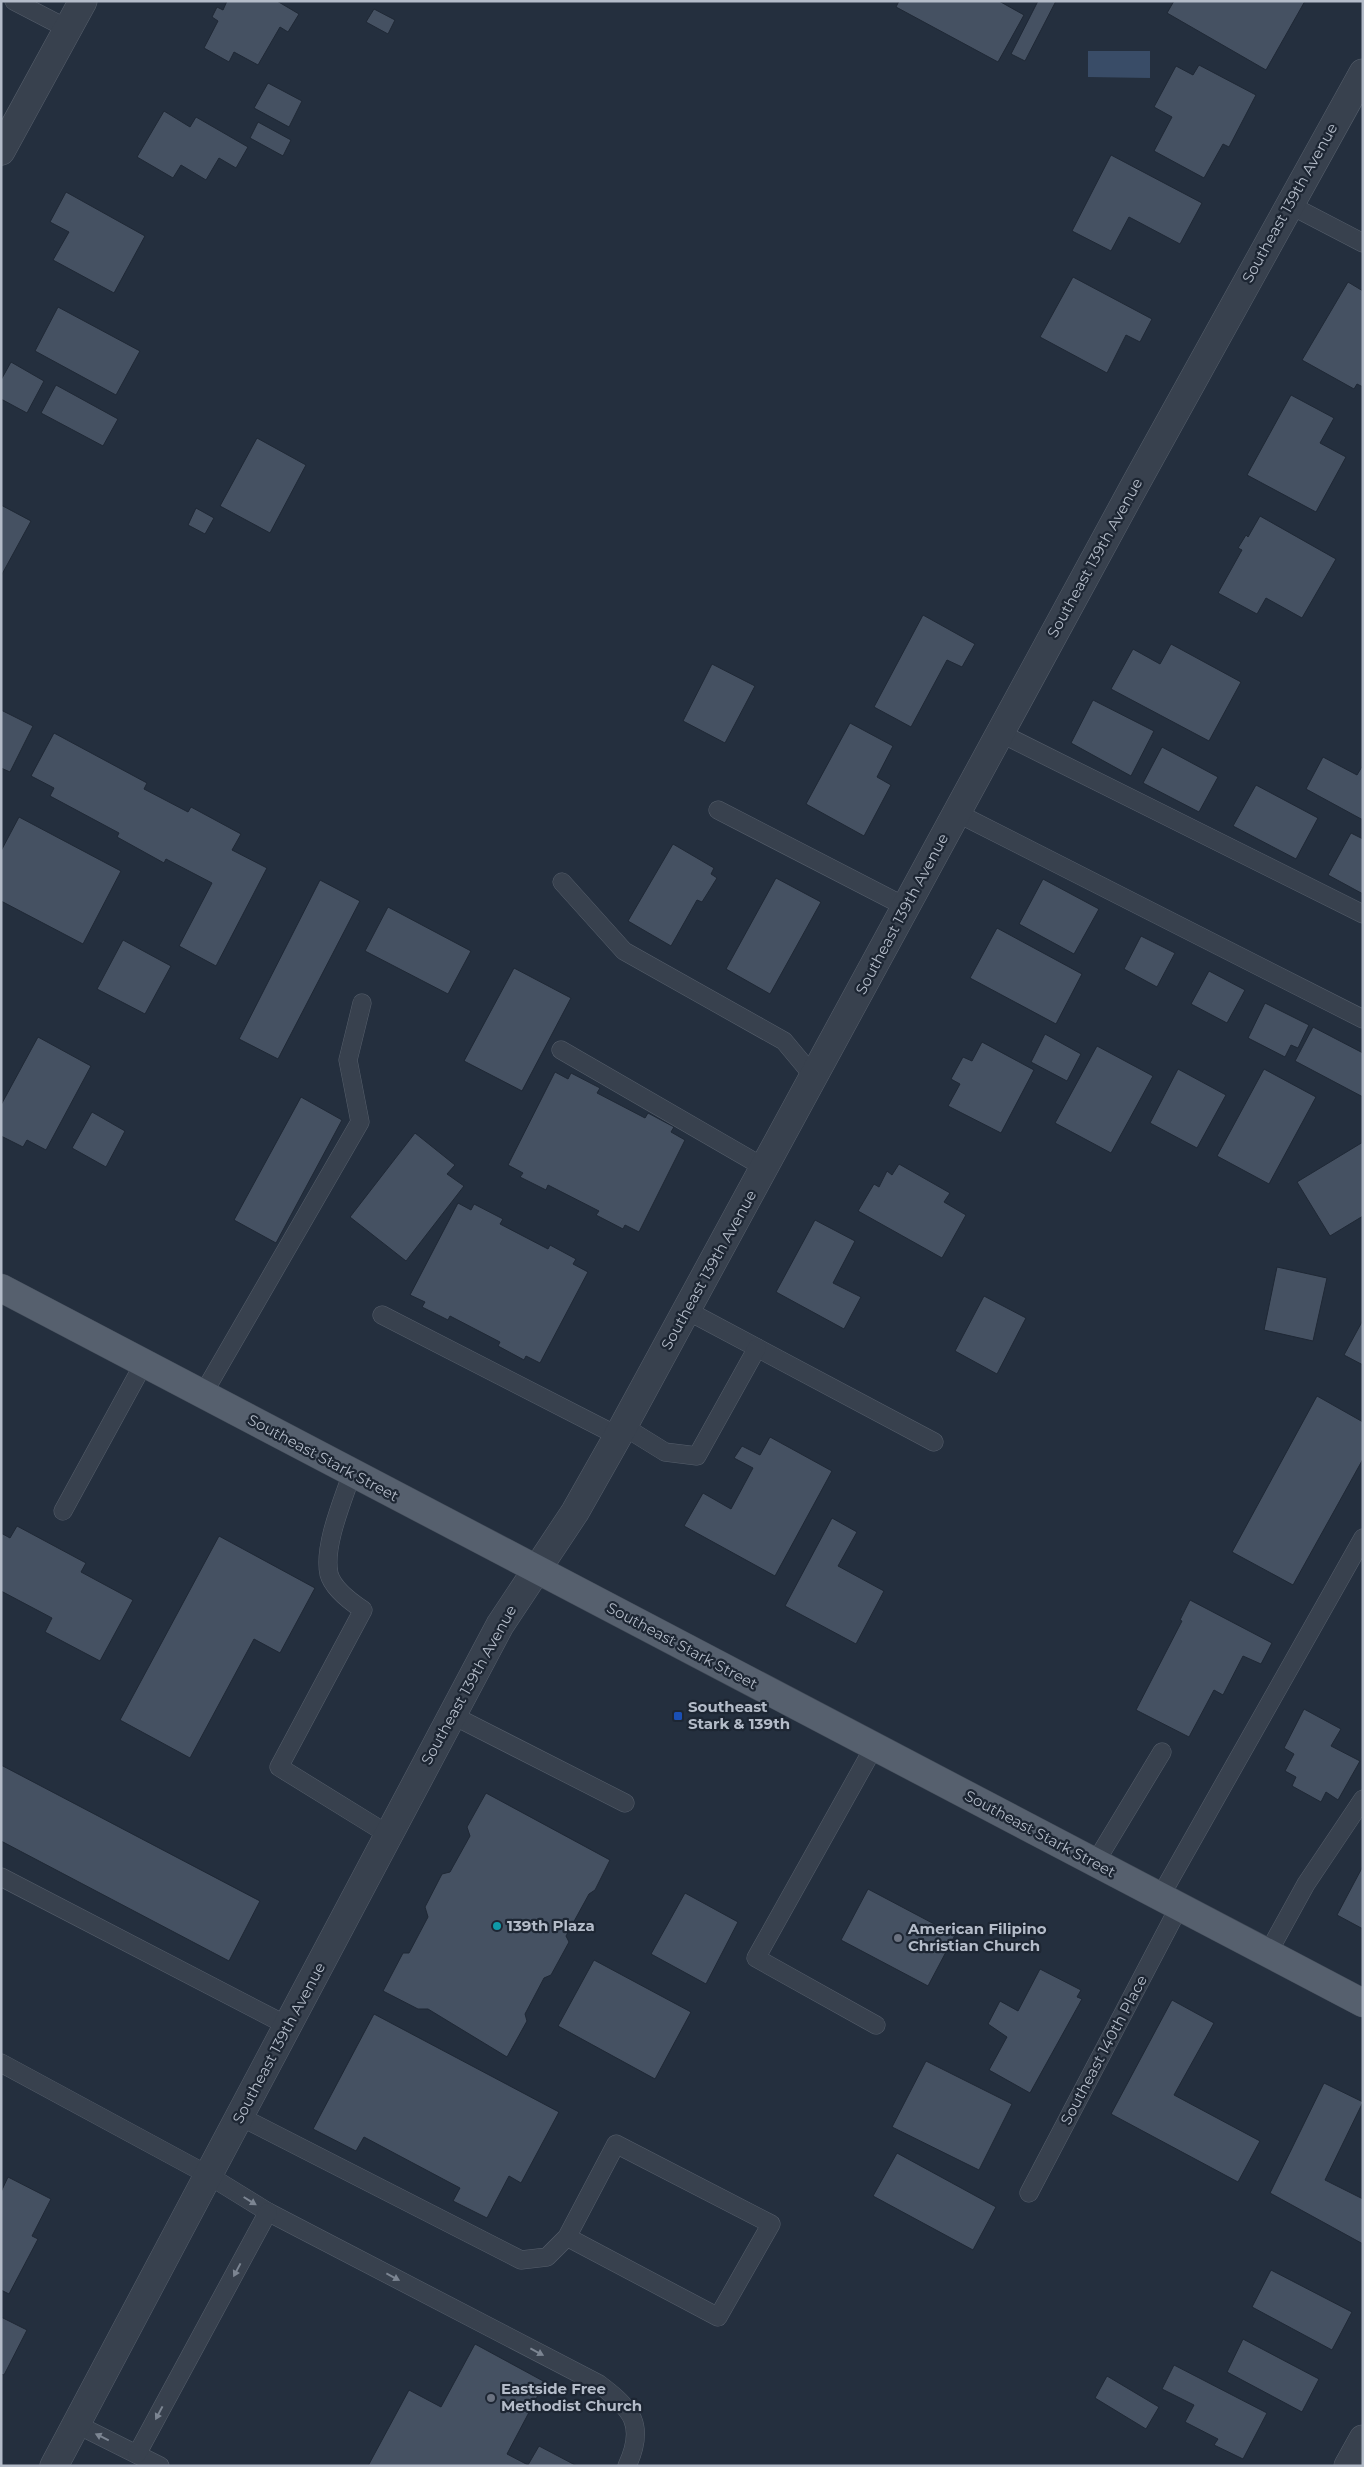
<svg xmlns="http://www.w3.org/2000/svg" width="1364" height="2467" viewBox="0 0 1364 2467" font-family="Montserrat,sans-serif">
  <rect width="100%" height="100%" fill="#242f3e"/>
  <!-- water -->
  <polygon fill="#394c67" points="1088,51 1150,51 1150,78 1088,77"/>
  <!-- building -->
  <g fill="#455162" stroke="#1f2835">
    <polygon points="227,1 277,1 299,14 288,32 280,27 258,65 234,52 229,62 204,48 218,21 212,17 217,7 223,10"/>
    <polygon points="899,1 999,1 1024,15 998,62 896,7"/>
    <polygon points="1038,1 1056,1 1025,61 1011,54"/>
    <polygon points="1174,1 1305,1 1266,70 1167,13"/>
    <polygon points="374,9 395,20 388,34 366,22"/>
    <polygon points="1199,65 1256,95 1229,147 1223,144 1204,178 1154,151 1172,117 1154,107 1176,66 1193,75"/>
    <polygon points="268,83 302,101 289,127 254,108"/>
    <polygon points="164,111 190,127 196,117 248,147 236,168 219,158 206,180 181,165 173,178 137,157"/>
    <polygon points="258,122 291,140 283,156 250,138"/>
    <polygon points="1111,155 1202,203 1180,244 1129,217 1111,251 1072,231"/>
    <polygon points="66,192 145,236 114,293 53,260 69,232 50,222"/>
    <polygon points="1073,277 1152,319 1140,342 1126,335 1107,373 1040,337"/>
    <polygon points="1348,282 1363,291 1363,387 1357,384 1354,389 1302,360"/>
    <polygon points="58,307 140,351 116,395 35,351"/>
    <polygon points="11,362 44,381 27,413 1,399 1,380"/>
    <polygon points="56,385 118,419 103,446 41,413"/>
    <polygon points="1291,395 1334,418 1320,443 1346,457 1316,512 1247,475"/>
    <polygon points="257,438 306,465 270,533 220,506"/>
    <polygon points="1,505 31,521 1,576"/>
    <polygon points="196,508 214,518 205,534 188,525"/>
    <polygon points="1260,516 1336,559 1302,618 1266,598 1257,614 1218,593 1242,550 1238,548 1246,535 1248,537"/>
    <polygon points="923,615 975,644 962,667 947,660 911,727 874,707"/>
    <polygon points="1171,644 1241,682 1209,741 1111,689 1133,649 1160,664"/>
    <polygon points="712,664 755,686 725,743 683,721"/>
    <polygon points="1093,700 1154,731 1131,776 1071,743"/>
    <polygon points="1,710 33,726 10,772 1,768"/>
    <polygon points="850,723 893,746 877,777 891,785 864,836 806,804"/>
    <polygon points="54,733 147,783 144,789 188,812 191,807 241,834 232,850 267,868 216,966 179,946 212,883 166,859 164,863 117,837 119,833 50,796 54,788 31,776"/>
    <polygon points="1162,747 1218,777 1199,812 1143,783"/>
    <polygon points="1323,757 1357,775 1363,765 1363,820 1306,789"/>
    <polygon points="1256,785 1318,818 1296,859 1233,826"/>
    <polygon points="19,817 121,871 83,944 1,901 1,851"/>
    <polygon points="1351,833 1363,839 1363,894 1328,875"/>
    <polygon points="673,844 714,868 711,874 717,878 702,902 697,900 671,946 628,921"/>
    <polygon points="776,878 821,902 770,994 726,969"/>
    <polygon points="1043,879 1099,909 1074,954 1019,924"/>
    <polygon points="320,880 360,901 278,1059 239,1039"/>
    <polygon points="388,907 471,951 448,994 365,951"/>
    <polygon points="997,928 1082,974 1056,1024 970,978"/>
    <polygon points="1141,936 1175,953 1157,987 1124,969"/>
    <polygon points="123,940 171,966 145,1014 97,989"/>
    <polygon points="514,968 571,998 522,1091 464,1061"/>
    <polygon points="1209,971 1245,990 1227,1023 1191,1004"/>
    <polygon points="1265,1003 1309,1025 1298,1048 1291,1045 1285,1057 1248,1038"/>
    <polygon points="1313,1027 1363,1053 1363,1097 1295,1061"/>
    <polygon points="1045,1034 1081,1054 1067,1081 1031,1062"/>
    <polygon points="38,1037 91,1066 46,1150 27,1140 23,1147 1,1136 1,1105"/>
    <polygon points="982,1042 1034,1070 1001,1133 948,1106 960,1084 951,1079 963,1057 972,1061"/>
    <polygon points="1097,1046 1153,1076 1111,1153 1055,1123"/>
    <polygon points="1178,1069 1226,1095 1197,1148 1150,1123"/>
    <polygon points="1264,1069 1316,1097 1269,1184 1217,1156"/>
    <polygon points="555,1072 568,1079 571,1073 600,1088 597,1093 645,1118 648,1113 674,1127 671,1132 685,1140 639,1232 625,1225 623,1229 596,1215 599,1211 548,1185 546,1190 520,1177 523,1173 508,1165"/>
    <polygon points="301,1097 342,1120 276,1243 234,1220"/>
    <polygon points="92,1112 125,1131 106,1167 72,1148"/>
    <polygon points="415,1133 455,1165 447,1174 464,1186 406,1261 350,1217"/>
    <polygon points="1363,1142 1363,1216 1330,1236 1297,1182"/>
    <polygon points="899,1164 950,1193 944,1202 966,1215 942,1258 858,1211 874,1184 879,1187 887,1171 892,1175"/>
    <polygon points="458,1203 471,1210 474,1204 503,1219 500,1224 548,1249 550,1245 576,1259 573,1264 588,1272 540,1363 526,1356 524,1360 498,1346 500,1342 450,1316 448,1320 422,1307 425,1302 410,1295"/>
    <polygon points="815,1220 855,1241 833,1283 861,1297 844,1329 776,1292"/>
    <polygon points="1277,1267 1327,1278 1313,1341 1264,1330"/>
    <polygon points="984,1296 1026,1318 997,1374 955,1351"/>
    <polygon points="1363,1320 1363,1365 1344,1355"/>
    <polygon points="1317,1396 1363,1422 1363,1459 1293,1585 1232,1552"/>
    <polygon points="770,1437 832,1471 775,1576 684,1526 703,1493 731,1509 753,1468 734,1458 742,1446 760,1455"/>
    <polygon points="832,1518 857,1532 838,1566 884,1591 856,1644 785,1606"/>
    <polygon points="17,1526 86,1563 81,1572 133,1600 100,1661 45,1632 52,1618 1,1591 1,1533 10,1538"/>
    <polygon points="219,1536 315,1588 280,1653 254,1639 190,1758 120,1720"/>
    <polygon points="1190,1600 1272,1643 1261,1664 1243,1656 1223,1695 1214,1690 1189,1737 1136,1710 1182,1621 1180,1620"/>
    <polygon points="1304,1709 1341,1729 1331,1746 1360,1761 1338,1800 1326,1792 1321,1802 1292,1786 1296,1777 1285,1771 1294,1754 1284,1748"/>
    <polygon points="1,1765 260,1901 229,1961 1,1841"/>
    <polygon points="486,1793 610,1860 595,1890 589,1894 566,1936 569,1942 551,1975 544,1978 525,2014 527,2021 507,2057 428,2009 418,2009 383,1991 403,1953 409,1953 428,1917 425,1907 442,1874 450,1872 470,1836 467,1827"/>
    <polygon points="1363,1866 1363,1929 1337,1915"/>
    <polygon points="868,1889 955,1935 928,1986 841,1940"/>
    <polygon points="685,1893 738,1922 706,1984 651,1954"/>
    <polygon points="594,1960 691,2012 655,2079 558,2026"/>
    <polygon points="1040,1969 1081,1990 1077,1997 1082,1999 1030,2093 989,2070 1007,2037 988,2024 1000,2001 1018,2011"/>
    <polygon points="1172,2000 1214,2023 1174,2095 1260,2141 1238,2182 1111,2114"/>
    <polygon points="374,2014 559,2112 521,2183 509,2176 487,2218 453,2201 460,2188 364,2137 356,2151 313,2129"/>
    <polygon points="926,2061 1012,2104 979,2170 892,2127"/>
    <polygon points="1324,2083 1363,2102 1325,2180 1363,2199 1363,2244 1270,2193"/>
    <polygon points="897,2153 996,2207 973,2250 873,2196"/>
    <polygon points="8,2177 51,2199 32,2236 38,2239 9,2294 1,2290 1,2192"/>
    <polygon points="1271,2270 1352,2312 1332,2350 1252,2307"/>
    <polygon points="1,2317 27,2330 4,2375 1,2374"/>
    <polygon points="1243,2339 1319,2379 1302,2412 1227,2372"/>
    <polygon points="475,2344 545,2382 507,2454 528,2465 539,2446 577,2466 368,2466 409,2390 441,2407"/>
    <polygon points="1174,2365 1267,2413 1243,2459 1214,2445 1218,2439 1185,2422 1194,2405 1162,2389"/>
    <polygon points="1107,2376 1159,2407 1146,2429 1095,2398"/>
  </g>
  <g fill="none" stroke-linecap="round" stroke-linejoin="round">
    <defs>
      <g id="service">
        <polyline points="14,1 68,29"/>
        <polyline points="1290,205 1363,243"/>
        <polyline points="1000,733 1363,914"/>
        <polyline points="718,810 906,907"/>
        <polyline points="957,813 1363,1019"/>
        <polyline points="562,882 624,951 784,1041 814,1077"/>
        <polyline points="561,1050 765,1168"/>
        <polyline points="686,1310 934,1442"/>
        <polyline points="382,1315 618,1436"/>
        <polyline points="203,1394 360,1122 348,1060 362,1003"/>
        <polyline points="623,1426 665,1452 697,1456 757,1348"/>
        <path d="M352 1473C343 1500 323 1546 329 1574 333 1589 351 1602 363 1610L279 1767 389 1835"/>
        <polyline points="63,1511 144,1363"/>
        <polyline points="452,1715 625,1803"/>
        <polyline points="874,1747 756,1958 876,2025"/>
        <polyline points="1095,1863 1162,1752"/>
        <polyline points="1,1877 288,2026"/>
        <polyline points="1160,1897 1363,1538"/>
        <polyline points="1268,1953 1306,1884 1363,1799"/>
        <path d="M1 2063 208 2175 268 2212 599 2384C632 2409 646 2425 627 2466"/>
        <polyline points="239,2116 521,2260 547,2257 567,2237 616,2144 771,2224 718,2317 567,2237"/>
        <polyline points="1029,2193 1179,1907"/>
        <polyline points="76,2424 160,2466"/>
        <polyline points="137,2454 268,2212"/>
      </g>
      <g id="minor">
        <polyline points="1,151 83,1"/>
        <polyline points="54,2466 500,1625 575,1512 618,1436 1136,483 1363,73"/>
        <polyline points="1348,2466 1363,2439"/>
      </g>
      <polyline id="primary" points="1,1288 1363,2003"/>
    </defs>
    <!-- service casing -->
    <use href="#service" stroke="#565f6c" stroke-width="19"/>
    <!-- minor casing -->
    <use href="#minor" stroke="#565f6c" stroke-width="29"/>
    <!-- primary casing -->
    <use href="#primary" stroke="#414a57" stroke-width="29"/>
    <!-- service -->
    <use href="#service" stroke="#38414e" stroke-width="18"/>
    <!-- minor -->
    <use href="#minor" stroke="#38414e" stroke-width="28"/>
    <!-- primary -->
    <use href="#primary" stroke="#56606e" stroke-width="28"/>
  </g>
  <!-- one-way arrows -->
  <defs><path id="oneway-solid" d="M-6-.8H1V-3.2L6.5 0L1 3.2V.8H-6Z" transform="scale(1.25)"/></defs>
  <g fill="#7c8592">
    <use href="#oneway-solid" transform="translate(250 2201) rotate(32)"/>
    <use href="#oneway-solid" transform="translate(237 2270) rotate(118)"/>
    <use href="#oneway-solid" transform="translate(393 2277) rotate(28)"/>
    <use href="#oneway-solid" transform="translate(537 2352) rotate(28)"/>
    <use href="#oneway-solid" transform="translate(159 2413) rotate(118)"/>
    <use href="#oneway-solid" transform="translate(102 2437) rotate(-154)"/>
  </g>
  <!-- markers -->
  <rect fill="#1a4fb4" stroke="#1d2633" stroke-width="2" x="673" y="1711" width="10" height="10" rx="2.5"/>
  <circle fill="#0f9aa8" stroke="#1d2633" stroke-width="2" cx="497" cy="1926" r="5"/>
  <g fill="#6b7280" stroke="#1d2633" stroke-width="2">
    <circle cx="898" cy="1938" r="5"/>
    <circle cx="491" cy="2398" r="5"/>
  </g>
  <g text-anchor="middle" stroke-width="4.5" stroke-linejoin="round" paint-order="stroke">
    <!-- street labels -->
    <g font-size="15" fill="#b4bcc9" stroke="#1d2633">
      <text transform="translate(1290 203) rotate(-61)" y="5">Southeast 139th Avenue</text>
      <text transform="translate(1095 558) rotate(-61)" y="5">Southeast 139th Avenue</text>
      <text transform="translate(902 914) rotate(-62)" y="5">Southeast 139th Avenue</text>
      <text transform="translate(709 1270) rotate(-61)" y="5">Southeast 139th Avenue</text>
      <text transform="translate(323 1458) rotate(28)" y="5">Southeast Stark Street</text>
      <text transform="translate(682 1646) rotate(28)" y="5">Southeast Stark Street</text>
      <text transform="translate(469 1685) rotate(-61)" y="5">Southeast 139th Avenue</text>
      <text transform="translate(1040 1834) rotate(28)" y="5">Southeast Stark Street</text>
      <text transform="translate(279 2043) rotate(-62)" y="5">Southeast 139th Avenue</text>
      <text transform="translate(1104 2050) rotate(-62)" y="5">Southeast 140th Place</text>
    </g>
    <!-- poi labels -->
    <g font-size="15" font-weight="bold" fill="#b4bcc9" stroke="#1d2633" text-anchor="start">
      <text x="688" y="1712">Southeast<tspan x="688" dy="17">Stark &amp; 139th</tspan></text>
      <text x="507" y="1931">139th Plaza</text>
      <text x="908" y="1934">American Filipino<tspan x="908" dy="17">Christian Church</tspan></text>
      <text x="501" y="2394">Eastside Free<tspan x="501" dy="17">Methodist Church</tspan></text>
    </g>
  </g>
  <!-- border -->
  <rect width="1364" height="2467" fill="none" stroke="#b4bcc9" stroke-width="5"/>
</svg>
